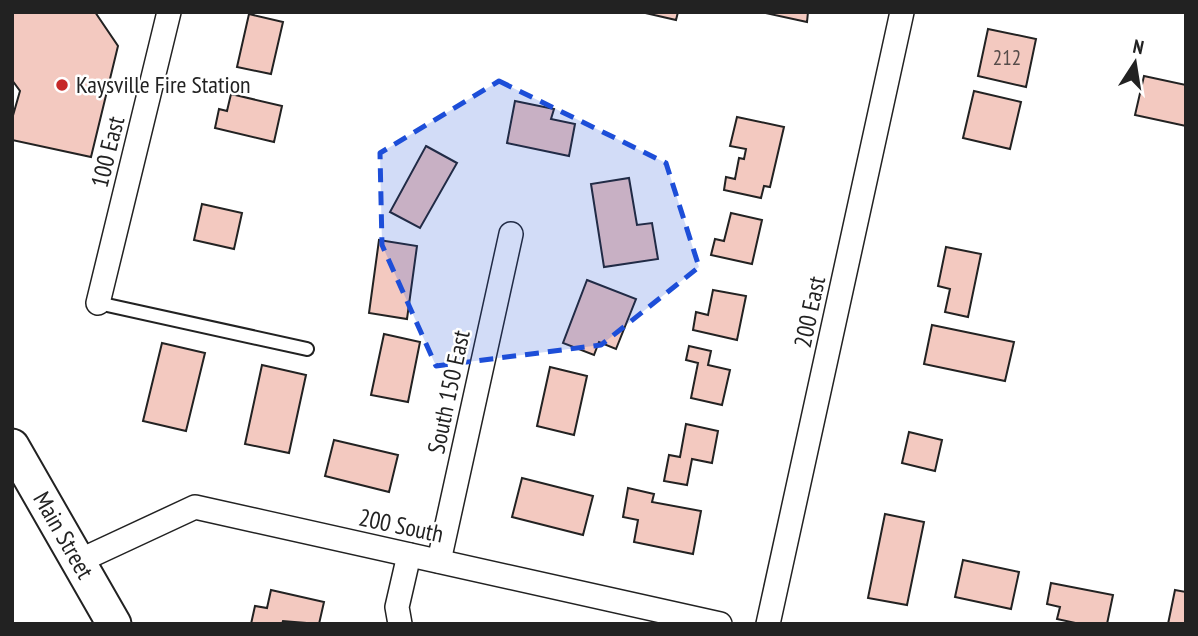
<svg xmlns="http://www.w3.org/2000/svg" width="1198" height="636" viewBox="0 0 1198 636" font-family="'PT Sans Narrow',sans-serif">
  <rect width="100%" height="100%" fill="#fff"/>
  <!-- building -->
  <g fill="#f3c9c0" stroke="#222" stroke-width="2">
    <polygon points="12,12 95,12 118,46 91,157 12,140 12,119 20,91 12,80"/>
    <polygon points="641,12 678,12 676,20"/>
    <polygon points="761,12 808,12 807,22"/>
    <polygon points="249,14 283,22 271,74 237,67"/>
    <polygon points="988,29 1036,39 1026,87 978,76"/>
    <polygon points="1144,76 1186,85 1186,126 1135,115"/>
    <polygon points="974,91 1021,102 1010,149 963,138"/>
    <polygon points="231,94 282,106 274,142 215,128 219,109 227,111"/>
    <polygon points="515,101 554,109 551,119 575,124 569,156 507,143"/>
    <polygon points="737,117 784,127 770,187 764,186 761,198 724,190 726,177 735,179 739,158 744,159 746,149 730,146"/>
    <polygon points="426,146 457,163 420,228 390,212"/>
    <polygon points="629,178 637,225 652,223 658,259 604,267 591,184"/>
    <polygon points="202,204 242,213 234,249 194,240"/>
    <polygon points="731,213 762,220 752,264 711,255 715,239 724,241"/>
    <polygon points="379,240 417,246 407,319 369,313"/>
    <polygon points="946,247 981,254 968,317 945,312 950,289 938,286"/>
    <polygon points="587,280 636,299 616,349 599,342 594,355 563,343"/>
    <polygon points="713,290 746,296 737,340 693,330 696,312 708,315"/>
    <polygon points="932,325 1014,342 1005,381 924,364"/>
    <polygon points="384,334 420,342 408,402 371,395"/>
    <polygon points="162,343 205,353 186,431 143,421"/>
    <polygon points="689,346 711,351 708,365 730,370 722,405 691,398 698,363 686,360"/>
    <polygon points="262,365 306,375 289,453 245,444"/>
    <polygon points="550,367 587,376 574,435 537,426"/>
    <polygon points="686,424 718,431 712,463 692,459 687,485 664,481 669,455 680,457"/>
    <polygon points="909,432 942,440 935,471 902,463"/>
    <polygon points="334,440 398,455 389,492 325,476"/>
    <polygon points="522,478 593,496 583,535 512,517"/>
    <polygon points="628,488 654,494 652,502 701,511 693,554 634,542 638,520 623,517"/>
    <polygon points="885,514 924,522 907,605 868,598"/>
    <polygon points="963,560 1019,572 1011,609 955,597"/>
    <polygon points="1051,583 1113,595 1107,624 1080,624 1057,619 1060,607 1047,604"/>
    <polygon points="271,590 324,602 319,624 283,621 282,624 251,624 255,606 267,608"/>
    <polygon points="1175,590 1186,592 1186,624 1168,624"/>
  </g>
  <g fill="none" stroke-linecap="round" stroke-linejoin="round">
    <defs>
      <polyline id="service" points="98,303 307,349"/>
      <g id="minor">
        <polyline points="98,303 169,12"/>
        <polyline points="79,561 195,507 720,624"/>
        <polyline points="439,561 511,234"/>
        <polyline points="400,624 397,607 409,555"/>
        <polyline points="768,624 902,12"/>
      </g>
      <g id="secondary">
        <path id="s1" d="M12 446 114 624"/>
      </g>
    </defs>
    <!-- service casing -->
    <use href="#service" stroke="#222" stroke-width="16"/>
    <!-- minor casing -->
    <use href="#minor" stroke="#222" stroke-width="26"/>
    <!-- secondary casing -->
    <use href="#secondary" stroke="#222" stroke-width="37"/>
    <!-- service -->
    <use href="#service" stroke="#fff" stroke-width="12"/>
    <!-- minor -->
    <use href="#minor" stroke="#fff" stroke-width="23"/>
    <!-- secondary -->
    <use href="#secondary" stroke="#fff" stroke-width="33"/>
  </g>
  <!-- marked area -->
  <path fill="#1d4ed8" fill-opacity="0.2" stroke="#1d4ed8" stroke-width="5" stroke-dasharray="14 9" stroke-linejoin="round" d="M499 81 666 163 699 267 601 345 436 366 382 245 380 153Z"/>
  <!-- markers -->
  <circle fill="#c62828" stroke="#fff" stroke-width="2.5" cx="62" cy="85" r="7"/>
  <g text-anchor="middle" stroke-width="5" stroke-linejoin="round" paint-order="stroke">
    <!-- number labels -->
    <g font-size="21" fill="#564c4a">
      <text x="1007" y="65">212</text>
    </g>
    <!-- poi labels -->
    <g font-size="24" fill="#222" stroke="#fff" text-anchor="start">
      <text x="76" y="93">Kaysville Fire Station</text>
    </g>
    <!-- street labels -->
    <g font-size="24" fill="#222" stroke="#fff">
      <text transform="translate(108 152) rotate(-76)" y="8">100 East</text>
      <text transform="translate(810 312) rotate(-78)" y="8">200 East</text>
      <text transform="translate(449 392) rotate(-78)" y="8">South 150 East</text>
      <text transform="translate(401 526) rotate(12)" y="8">200 South</text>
      <text dy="8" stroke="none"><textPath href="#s1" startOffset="103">Main Street</textPath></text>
    </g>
  </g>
  <!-- border -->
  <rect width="1198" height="636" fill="none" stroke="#222222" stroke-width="28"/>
  <!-- north arrow -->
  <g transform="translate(1135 63) rotate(12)" stroke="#ffffff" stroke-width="5" paint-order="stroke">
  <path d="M0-5L12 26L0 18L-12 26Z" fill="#222222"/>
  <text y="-10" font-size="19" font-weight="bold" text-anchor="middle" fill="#222222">N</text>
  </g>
</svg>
